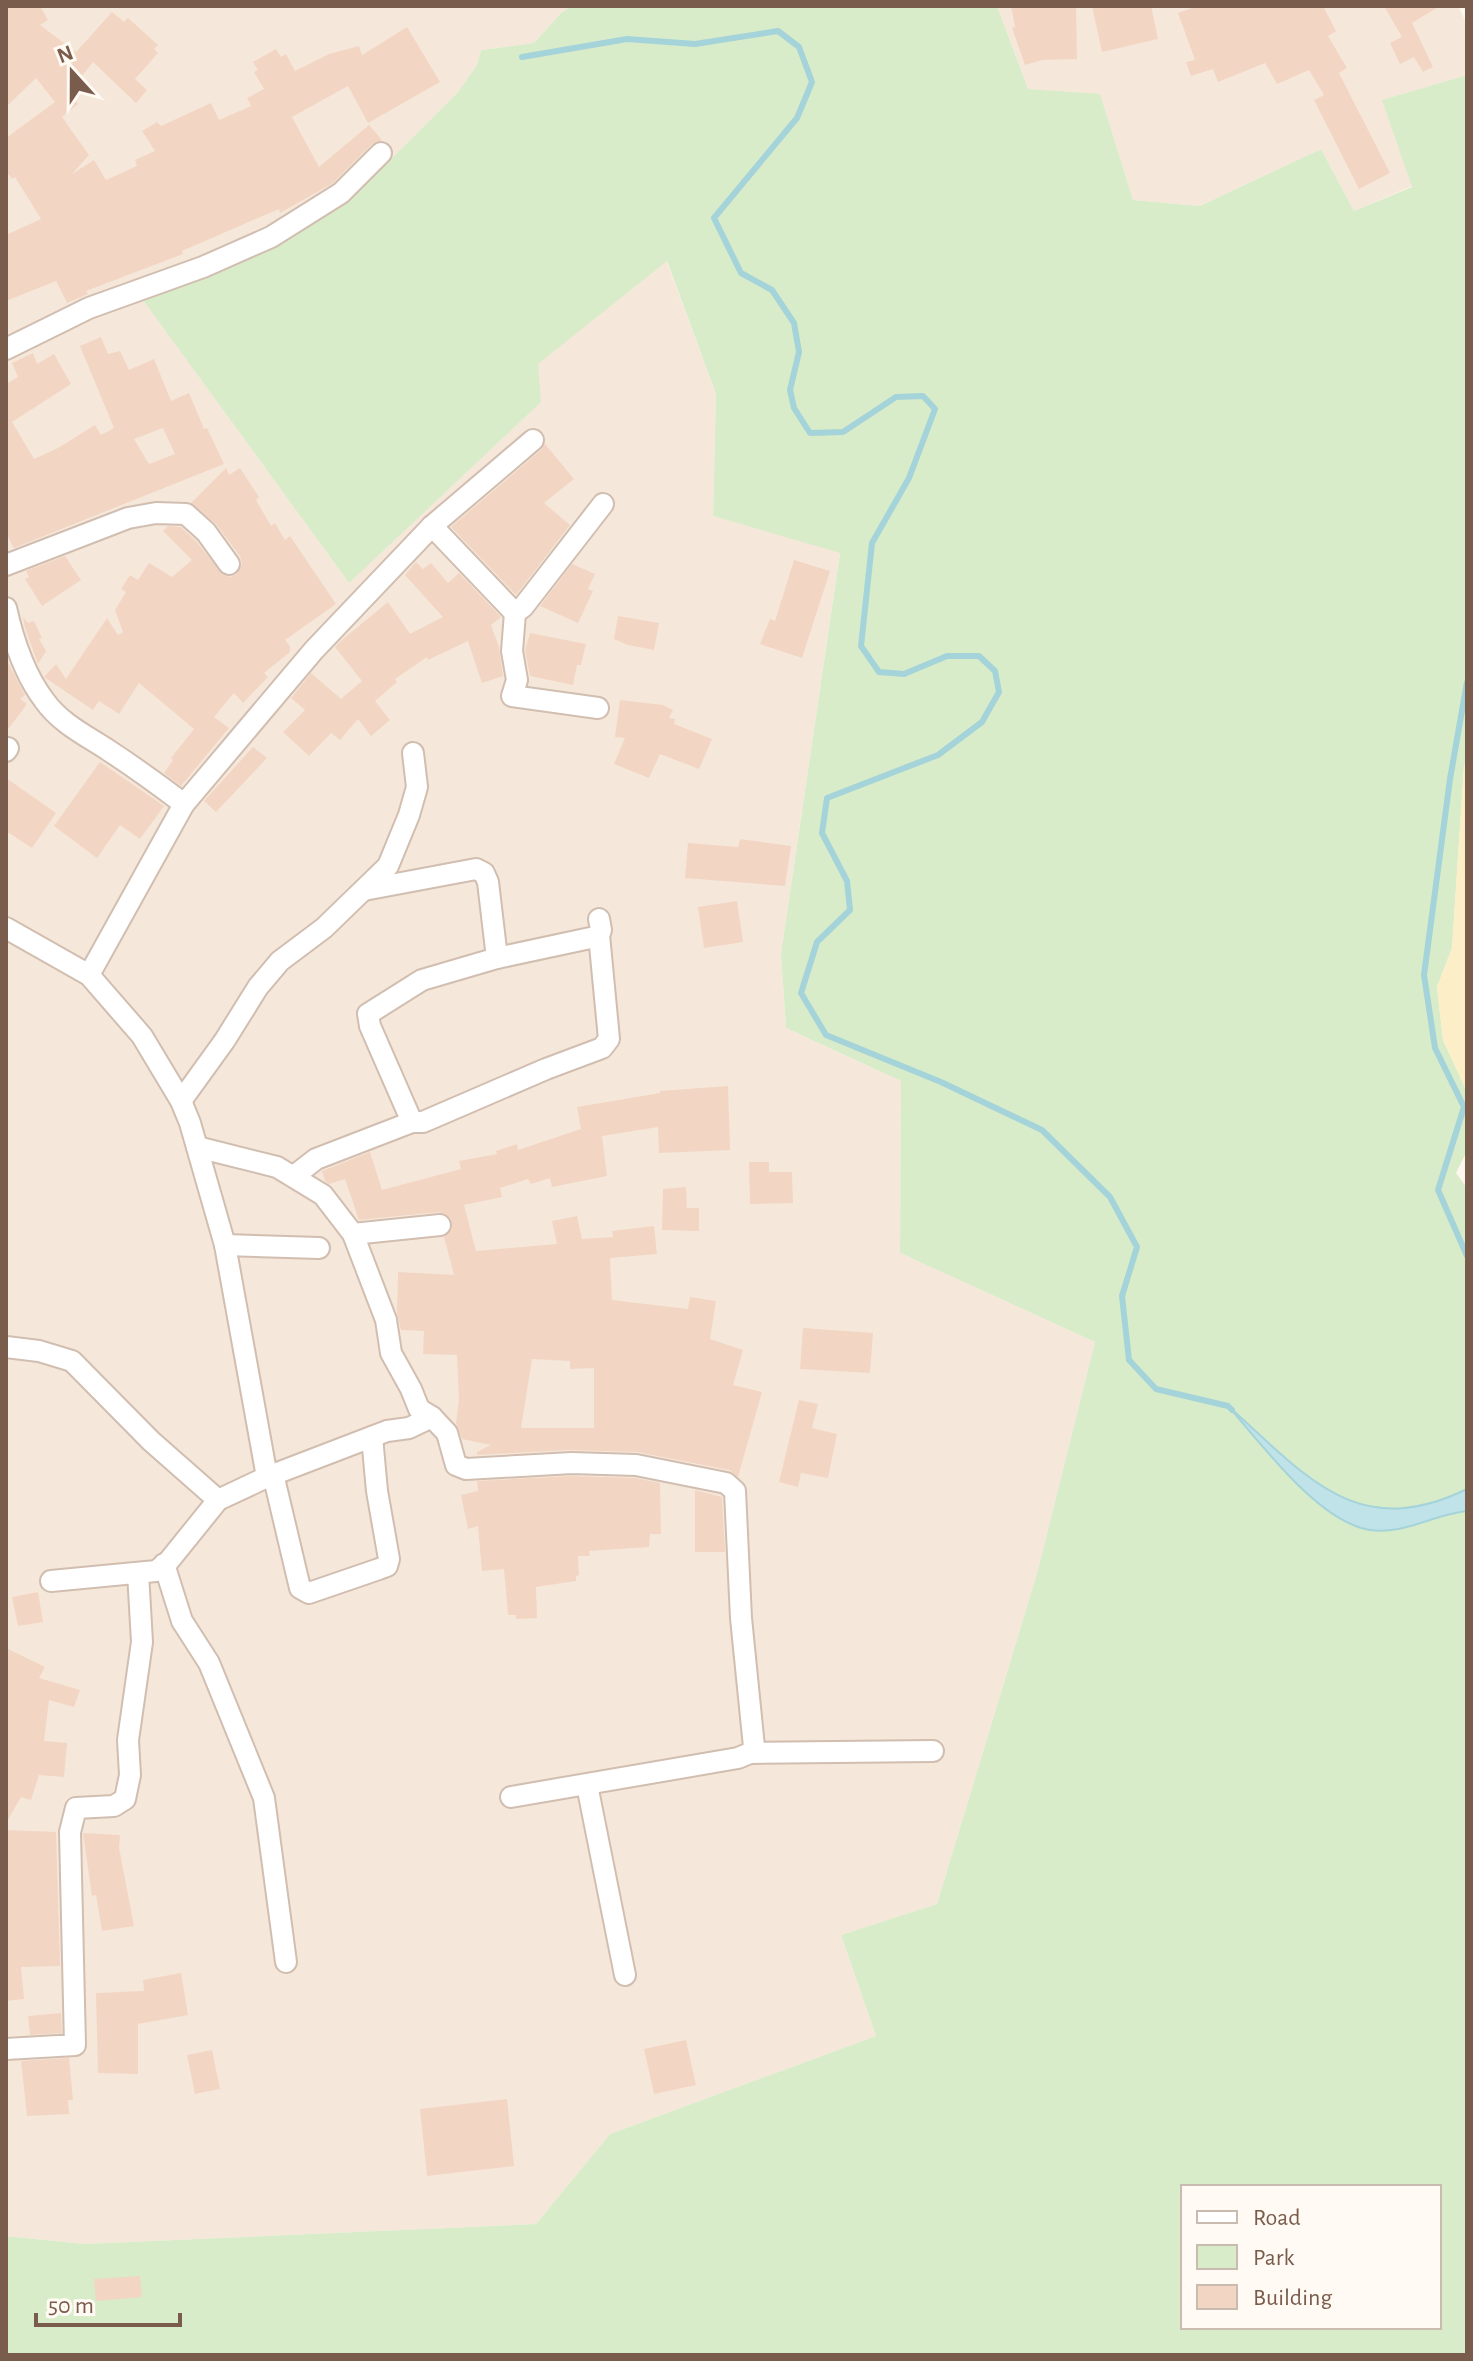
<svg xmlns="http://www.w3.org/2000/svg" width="1473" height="2361" viewBox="0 0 1473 2361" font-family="'Alegreya Sans',sans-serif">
  <rect width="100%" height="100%" fill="#fdf6ec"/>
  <!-- residential -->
  <g fill="#f5e8da">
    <polygon points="6,6 571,6 560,14 534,43 481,50 477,65 458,92 373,177 275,245 141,297 349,583 537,364 666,260 716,394 713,516 840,552 781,954 786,1028 901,1081 900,1253 1095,1342 1038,1570 937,1904 841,1935 876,2036 610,2134 536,2224 84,2244 6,2236"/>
    <polygon points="997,6 1458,6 1467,24 1467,75 1383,100 1412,186 1354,211 1321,149 1200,206 1133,200 1100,95 1028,89"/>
  </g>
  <!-- green -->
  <path fill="#d8ecc9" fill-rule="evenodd" d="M571 6H997L1028 89 1100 94 1133 200 1200 206 1321 149 1354 211 1412 187 1382 100 1467 75V759L1464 767 1452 948 1437 987 1443 1040 1467 1092V1151L1456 1173 1467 1188V1489C1388 1528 1343 1508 1281 1453 1266 1440 1250 1423 1234 1413L1343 1520 1467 1511V2355H6V2236L84 2244 536 2224 610 2134 876 2036 841 1935 937 1904 1038 1570 1095 1342 900 1253 901 1081 786 1028 781 954 840 553 713 516 716 394 667 261 538 364 541 402 349 583 140 296 275 245 373 177 458 92 477 65 481 50 534 43 560 14ZM1183 2187H1439V2327H1183Z"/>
  <!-- sand -->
  <polygon fill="#fcefc7" points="1467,759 1467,1092 1443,1040 1437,987 1452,948 1464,766"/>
  <!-- water -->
  <path fill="#bfe3e8" stroke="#a5d3da" stroke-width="2" d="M1228 1406C1306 1475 1356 1543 1467 1489V1511C1435 1514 1404 1535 1370 1530 1318 1522 1262 1444 1228 1406Z"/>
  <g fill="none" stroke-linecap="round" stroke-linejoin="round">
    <!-- stream -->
    <g stroke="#a5d3da" stroke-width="6">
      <polyline points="522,57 627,39 695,44 778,31 799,47 812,82 797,118 714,218 741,273 772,290 794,323 799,352 790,390 794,408 810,433 843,432 896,397 923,396 935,409 909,478 872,543 861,646 879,672 904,674 947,656 979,656 995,671 999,692 982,722 938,755 827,798 822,833 847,881 850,910 817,942 801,993 826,1035 941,1082 1042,1130 1110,1197 1137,1247 1122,1296 1129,1360 1156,1389 1228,1406 1232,1410"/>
      <polyline points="1467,682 1450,779 1424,975 1435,1048 1464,1107 1438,1190 1467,1256"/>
    </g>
  </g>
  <!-- building -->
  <g fill="#f3d5c3" fill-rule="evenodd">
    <polygon points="6,6 40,6 48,20 40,25 76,52 112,12 124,22 128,18 158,45 154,49 158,53 135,79 147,90 136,103 93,62 69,92 78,104 62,117 89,155 72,174 94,160 106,180 137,166 135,160 155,151 142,131 157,122 161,126 211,103 219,120 251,106 247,98 264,89 254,72 258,70 253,62 276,49 281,57 286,54 295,71 329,54 359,46 362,55 407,27 440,82 368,123 348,86 292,117 319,167 369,125 382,140 372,144 333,183 280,213 279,209 251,221 182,251 183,254 86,291 88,294 67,303 56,281 6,301 6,235 41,219 15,177 12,179 6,171 6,138 55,102 36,78 6,107"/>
    <polygon points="1011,6 1076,6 1077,59 1042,60 1025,65 1012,28 1015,27"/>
    <polygon points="1092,6 1151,6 1158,39 1102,52"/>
    <polygon points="1198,6 1323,6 1336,31 1328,36 1347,68 1339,73 1390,173 1359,189 1314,100 1324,95 1309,70 1277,84 1265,63 1218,82 1213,69 1191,76 1186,62 1195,60 1178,13"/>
    <polygon points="1384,6 1440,6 1412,23 1433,67 1423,72 1414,57 1400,64 1390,43 1402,37"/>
    <path d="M101 337 108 354 120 351 129 370 154 359 171 401 189 393 204 429 207 428 224 464 14 548 6 533V384L18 377 12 363 33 353 37 364 54 354 71 384 12 422 34 459 58 448 95 425 101 435 114 428 80 346ZM163 428 175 454 149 464 134 439Z"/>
    <polygon points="545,444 574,479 544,503 570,525 516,595 451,527 541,450"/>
    <polygon points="226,468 229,475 240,468 259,497 256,500 271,526 275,523 285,540 290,536 336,604 285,640 290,646 290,652 264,673 268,677 243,703 234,693 214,717 229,728 181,786 164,773 173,760 171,758 194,729 139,683 119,714 99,701 93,710 44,677 56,664 66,679 107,618 118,635 123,632 115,610 126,592 121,589 130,575 138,580 149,563 172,577 192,560 163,531 168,526 181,527 196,541 223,575 230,577 237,574 242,564 240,556 216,524 191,503"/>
    <polygon points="65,556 81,580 42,606 25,579 29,577 26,571"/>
    <polygon points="794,560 830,571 802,658 760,644 770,619 775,621"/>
    <polygon points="416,562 423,569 431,563 448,583 459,573 501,617 491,625 499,647 503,676 482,683 468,641 428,660 427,657 395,679 397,682 375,701 390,720 371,736 358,719 340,740 331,733 309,756 283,732 305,710 291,698 311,673 341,699 362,681 335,647 342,640 388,602 410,634 443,617 405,575"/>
    <polygon points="572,564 595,574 588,589 593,591 578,623 540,606"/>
    <polygon points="618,616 659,623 654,650 628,645 614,639"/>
    <polygon points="23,617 28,623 34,621 42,638 39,639 46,651 38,664 25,628"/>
    <polygon points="530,633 586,644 581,665 577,665 573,685 530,676 525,650"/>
    <polygon points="6,659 25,695 20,699 27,704 6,732"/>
    <polygon points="620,700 663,705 673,710 669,718 675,719 674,724 712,739 699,769 660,754 649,778 614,764 625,738 615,737"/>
    <polygon points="253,747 267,758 216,812 204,801"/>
    <polygon points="100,762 164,806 140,839 120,825 97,858 54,826"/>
    <polygon points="6,778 56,813 32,848 6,831"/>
    <polygon points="740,839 791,846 785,886 685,878 688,843 738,847"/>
    <polygon points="737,901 743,942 704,948 698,907"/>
    <path d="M728 1086 730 1150 659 1153 658 1127 602 1136 607 1176 552 1187 550 1178 531 1184 528 1179 500 1188 502 1197 464 1205 476 1251 557 1244 552 1221 577 1216 582 1239 613 1237 612 1231 654 1226 657 1254 610 1258 612 1300 688 1309 690 1297 716 1301 710 1339 743 1350 733 1385 762 1392 738 1477 729 1470 637 1452 571 1450 477 1455V1452L491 1445 462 1439 456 1423 459 1400 457 1355 423 1354 424 1331 401 1330 397 1313 398 1272 454 1275 444 1237 452 1230 451 1218 439 1212 359 1220 345 1179 329 1184 325 1181 322 1171 370 1152 382 1190 461 1169 459 1161 497 1154 496 1151 517 1144 518 1150 581 1129 577 1107 660 1093V1091ZM532 1359 570 1361V1369L594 1368V1428H521Z"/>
    <polygon points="749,1162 769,1162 769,1172 792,1172 793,1203 750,1204"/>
    <polygon points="686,1187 687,1208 699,1208 699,1231 662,1230 663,1189"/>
    <polygon points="803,1328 873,1333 870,1373 800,1369"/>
    <polygon points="799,1400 818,1404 812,1428 837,1434 828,1478 801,1473 798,1487 779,1482"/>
    <polygon points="572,1476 635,1478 660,1483 661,1534 650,1534 649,1547 589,1551 590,1556 578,1556 579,1575 576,1576 576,1581 536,1587 537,1618 516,1619 516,1615 508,1615 504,1569 482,1571 478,1526 468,1529 461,1495 478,1491 477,1481"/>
    <polygon points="695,1490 722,1497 725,1552 695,1552"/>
    <polygon points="38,1592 43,1622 18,1626 12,1597"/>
    <polygon points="6,1648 45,1667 39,1678 80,1690 74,1707 49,1700 44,1741 67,1743 64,1777 39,1775 31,1800 21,1797 6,1823"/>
    <polygon points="6,1830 56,1832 60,1966 21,1967 24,1999 6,2001"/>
    <polygon points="83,1833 120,1835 119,1848 134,1926 102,1931 96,1895 92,1896"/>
    <polygon points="181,1973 188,2015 138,2024 138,2074 98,2073 96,1993 144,1991 143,1980"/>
    <polygon points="61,2013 62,2033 30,2035 28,2016"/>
    <polygon points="686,2040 696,2085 654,2094 644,2049"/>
    <polygon points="212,2050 220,2089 195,2094 187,2055"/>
    <polygon points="69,2058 73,2100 68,2100 69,2114 27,2116 21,2061"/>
    <polygon points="507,2099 514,2166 427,2176 420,2109"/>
    <polygon points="140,2276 142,2297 96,2301 94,2279"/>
  </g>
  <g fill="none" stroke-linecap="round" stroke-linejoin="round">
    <defs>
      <g id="minor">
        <polyline points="6,349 89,308 203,267 271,237 341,193 381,153"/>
        <polyline points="432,526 515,613 523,607 603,504"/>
        <polyline points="6,565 128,518 156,513 186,514 206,532 229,564"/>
        <path d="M6 608C13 639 24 674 44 700 60 723 85 735 108 750 134 767 159 785 184 804"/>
        <polyline points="515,613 512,651 517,680 512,696 598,708"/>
        <polyline points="6,751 8,748"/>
        <polyline points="364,890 476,869 484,873 488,882 497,958 422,980 368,1014 370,1026 412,1122"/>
        <polyline points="6,928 89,975 142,1036 181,1101 190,1123 225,1245 267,1477"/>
        <polyline points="497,958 595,937 599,935 601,930 599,919"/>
        <polyline points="89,975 184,804 314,650 432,526 533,440"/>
        <polyline points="181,1101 225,1040 258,987 280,961 324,928 388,866 409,815 417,787 413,753"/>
        <polyline points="197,1147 277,1167 323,1195 353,1234 386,1320 391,1353 411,1389 419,1409 432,1417 447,1433 456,1465 466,1469 572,1463 636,1465 726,1483 735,1491 741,1618 754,1747 750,1753 738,1758 511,1797"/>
        <polyline points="294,1176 316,1159 412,1122 423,1122 546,1069 602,1048 609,1039 599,935"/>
        <polyline points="353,1234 440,1225"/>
        <polyline points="225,1245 319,1248"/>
        <polyline points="6,1347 39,1351 72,1361 151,1441 218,1500"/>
        <polyline points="273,1474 300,1588 309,1593 379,1569 387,1566 389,1559 377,1491 372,1437"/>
        <polyline points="164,1564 182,1621 209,1663 264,1798 286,1962"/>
        <polyline points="51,1581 156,1571 168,1562 218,1500 267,1477 387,1431 409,1428 432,1417"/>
        <polyline points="750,1753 933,1751"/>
        <polyline points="587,1785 625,1975"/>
        <polyline points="6,2049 75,2045 70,1832 76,1808 114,1806 125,1799 130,1775 128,1740 142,1642 138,1573"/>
      </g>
    </defs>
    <!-- minor casing -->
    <use href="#minor" stroke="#d1beb0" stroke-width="24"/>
    <!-- minor -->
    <use href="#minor" stroke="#fff" stroke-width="20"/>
  </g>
  <!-- border -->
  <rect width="1473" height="2361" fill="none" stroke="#7a5c4d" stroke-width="16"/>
  <!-- legend -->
  <rect x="1181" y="2185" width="260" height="144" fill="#fffaf3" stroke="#cabbb1" stroke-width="2"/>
  <rect x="1197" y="2211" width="40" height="12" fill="#ffffff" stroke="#cabbb1" stroke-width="2"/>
  <text x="1253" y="2225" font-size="24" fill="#7a5c4d">Road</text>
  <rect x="1197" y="2245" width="40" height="24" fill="#d8ecc9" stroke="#cabbb1" stroke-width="2"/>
  <text x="1253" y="2265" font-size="24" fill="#7a5c4d">Park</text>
  <rect x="1197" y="2285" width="40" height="24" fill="#f3d5c3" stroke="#cabbb1" stroke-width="2"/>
  <text x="1253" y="2305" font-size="24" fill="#7a5c4d">Building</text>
  <!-- north arrow -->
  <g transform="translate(72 72) rotate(339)" stroke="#fffaf3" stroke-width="6" paint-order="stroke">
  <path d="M0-6L14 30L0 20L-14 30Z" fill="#7a5c4d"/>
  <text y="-12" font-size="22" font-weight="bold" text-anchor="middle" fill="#7a5c4d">N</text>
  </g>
  <!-- scale -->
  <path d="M36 2313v12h144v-12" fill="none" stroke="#7a5c4d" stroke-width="4"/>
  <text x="48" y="2313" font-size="24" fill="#7a5c4d" stroke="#fffaf3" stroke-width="6" paint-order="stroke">50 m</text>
</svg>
